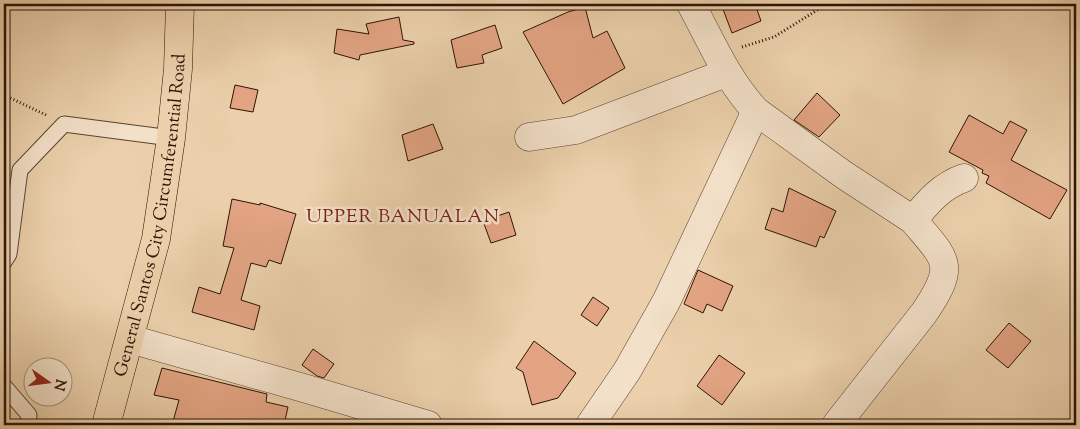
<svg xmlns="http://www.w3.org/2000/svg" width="1080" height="429" viewBox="0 0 1080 429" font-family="'Sorts Mill Goudy',serif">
  <rect width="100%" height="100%" fill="#ebd0ab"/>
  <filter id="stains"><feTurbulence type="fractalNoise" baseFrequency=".004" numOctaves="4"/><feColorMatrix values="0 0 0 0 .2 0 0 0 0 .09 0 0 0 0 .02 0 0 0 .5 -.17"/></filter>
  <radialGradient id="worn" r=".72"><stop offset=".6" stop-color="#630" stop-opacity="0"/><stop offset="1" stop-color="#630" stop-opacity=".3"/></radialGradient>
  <!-- building -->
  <g fill="#e3a483" stroke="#2d1307">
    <polygon points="721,4 755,4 761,21 732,33"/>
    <polygon points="585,7 593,38 607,31 625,68 563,104 523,32 568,12"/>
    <polygon points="399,17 403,40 414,42 414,44 360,55 359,60 334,53 337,29 369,34 366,24"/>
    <polygon points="495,25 502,48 482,55 484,63 457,68 451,40"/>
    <polygon points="235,85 258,90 253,112 230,108"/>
    <polygon points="817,93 840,115 819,137 794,120"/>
    <polygon points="969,115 1003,134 1010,121 1027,130 1011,160 1067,190 1050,219 986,183 989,176 982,173 983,170 949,152"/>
    <polygon points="433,124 443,149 408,161 402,135"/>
    <polygon points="789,188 836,211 824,238 820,236 816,247 765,229 772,208 783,212"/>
    <polygon points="232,199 260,205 260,203 296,214 281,264 269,260 266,267 251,263 241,300 260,306 254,330 192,312 199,287 220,294 234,248 223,246"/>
    <polygon points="509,212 516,235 491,243 483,221"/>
    <polygon points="698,270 733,286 722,311 707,304 703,313 684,304"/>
    <polygon points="593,297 609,308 597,326 581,315"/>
    <polygon points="1009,323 1031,341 1008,368 986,350"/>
    <polygon points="534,341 576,373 558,398 532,405 523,372 516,368"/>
    <polygon points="313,349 334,364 324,378 317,376 302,365"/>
    <polygon points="719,355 745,373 722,405 697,386"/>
    <polygon points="162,368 267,394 266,402 288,407 284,425 172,425 179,400 154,395"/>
  </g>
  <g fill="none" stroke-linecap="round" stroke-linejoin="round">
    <defs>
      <g id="service">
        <polyline points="4,262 9,254 20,170 64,124 171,138"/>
        <polyline points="4,386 29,415 28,425"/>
      </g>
      <g id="minor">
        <path d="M691 4C711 41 727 80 756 111L844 175 913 220C928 202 941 186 964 178"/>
        <polyline points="529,137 576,130 726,73"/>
        <polyline points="130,339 307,389 428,425"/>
        <polyline points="590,425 627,371 666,302 756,111"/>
        <path d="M836 425 924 313C957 264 947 261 913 220"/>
      </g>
      <g id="primary">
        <path id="s1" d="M106 425 156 239 171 138 178 69 180 4"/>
      </g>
    </defs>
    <!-- service casing -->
    <use href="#service" stroke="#5c4230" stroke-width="17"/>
    <!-- minor casing -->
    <use href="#minor" stroke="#5c4230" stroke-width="29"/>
    <!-- primary casing -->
    <use href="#primary" stroke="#2d1307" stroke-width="29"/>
    <!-- path -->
    <g stroke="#2d1307" stroke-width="3" stroke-dasharray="1 2.5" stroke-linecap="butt">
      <polyline points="742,47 774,37 827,4"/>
      <polyline points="4,95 46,115"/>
    </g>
    <!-- service -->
    <use href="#service" stroke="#f2e0c8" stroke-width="15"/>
    <!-- minor -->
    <use href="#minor" stroke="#f2e0c8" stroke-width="28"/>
    <!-- primary -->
    <use href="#primary" stroke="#ebd0ab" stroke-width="28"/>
  </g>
  <g text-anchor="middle" stroke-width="5" stroke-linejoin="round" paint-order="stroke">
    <!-- street labels -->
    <g font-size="18" fill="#2d1307" stroke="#f2e0c8">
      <text dy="6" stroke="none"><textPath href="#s1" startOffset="215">General Santos City Circumferential Road</textPath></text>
    </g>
    <!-- neighbourhood labels -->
    <g font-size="19" letter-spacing="1" fill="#7a1f14" stroke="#f2e0c8">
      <text x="403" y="222">UPPER BANUALAN</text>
    </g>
  </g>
  <!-- margin -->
  <rect width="1080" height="429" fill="none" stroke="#ebd0ab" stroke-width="20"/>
  <rect x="5" y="5" width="1070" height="419" fill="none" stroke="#2d1307" stroke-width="2.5"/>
  <rect x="10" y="10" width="1060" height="409" fill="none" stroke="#2d1307"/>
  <!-- north arrow -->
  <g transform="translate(48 382) rotate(104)"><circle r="24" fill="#f2e0c8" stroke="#a38e7b"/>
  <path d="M0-4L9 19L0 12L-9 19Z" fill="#8f2418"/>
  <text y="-8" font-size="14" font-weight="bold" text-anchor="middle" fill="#2d1307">N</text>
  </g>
  <rect width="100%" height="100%" filter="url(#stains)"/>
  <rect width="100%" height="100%" fill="url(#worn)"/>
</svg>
